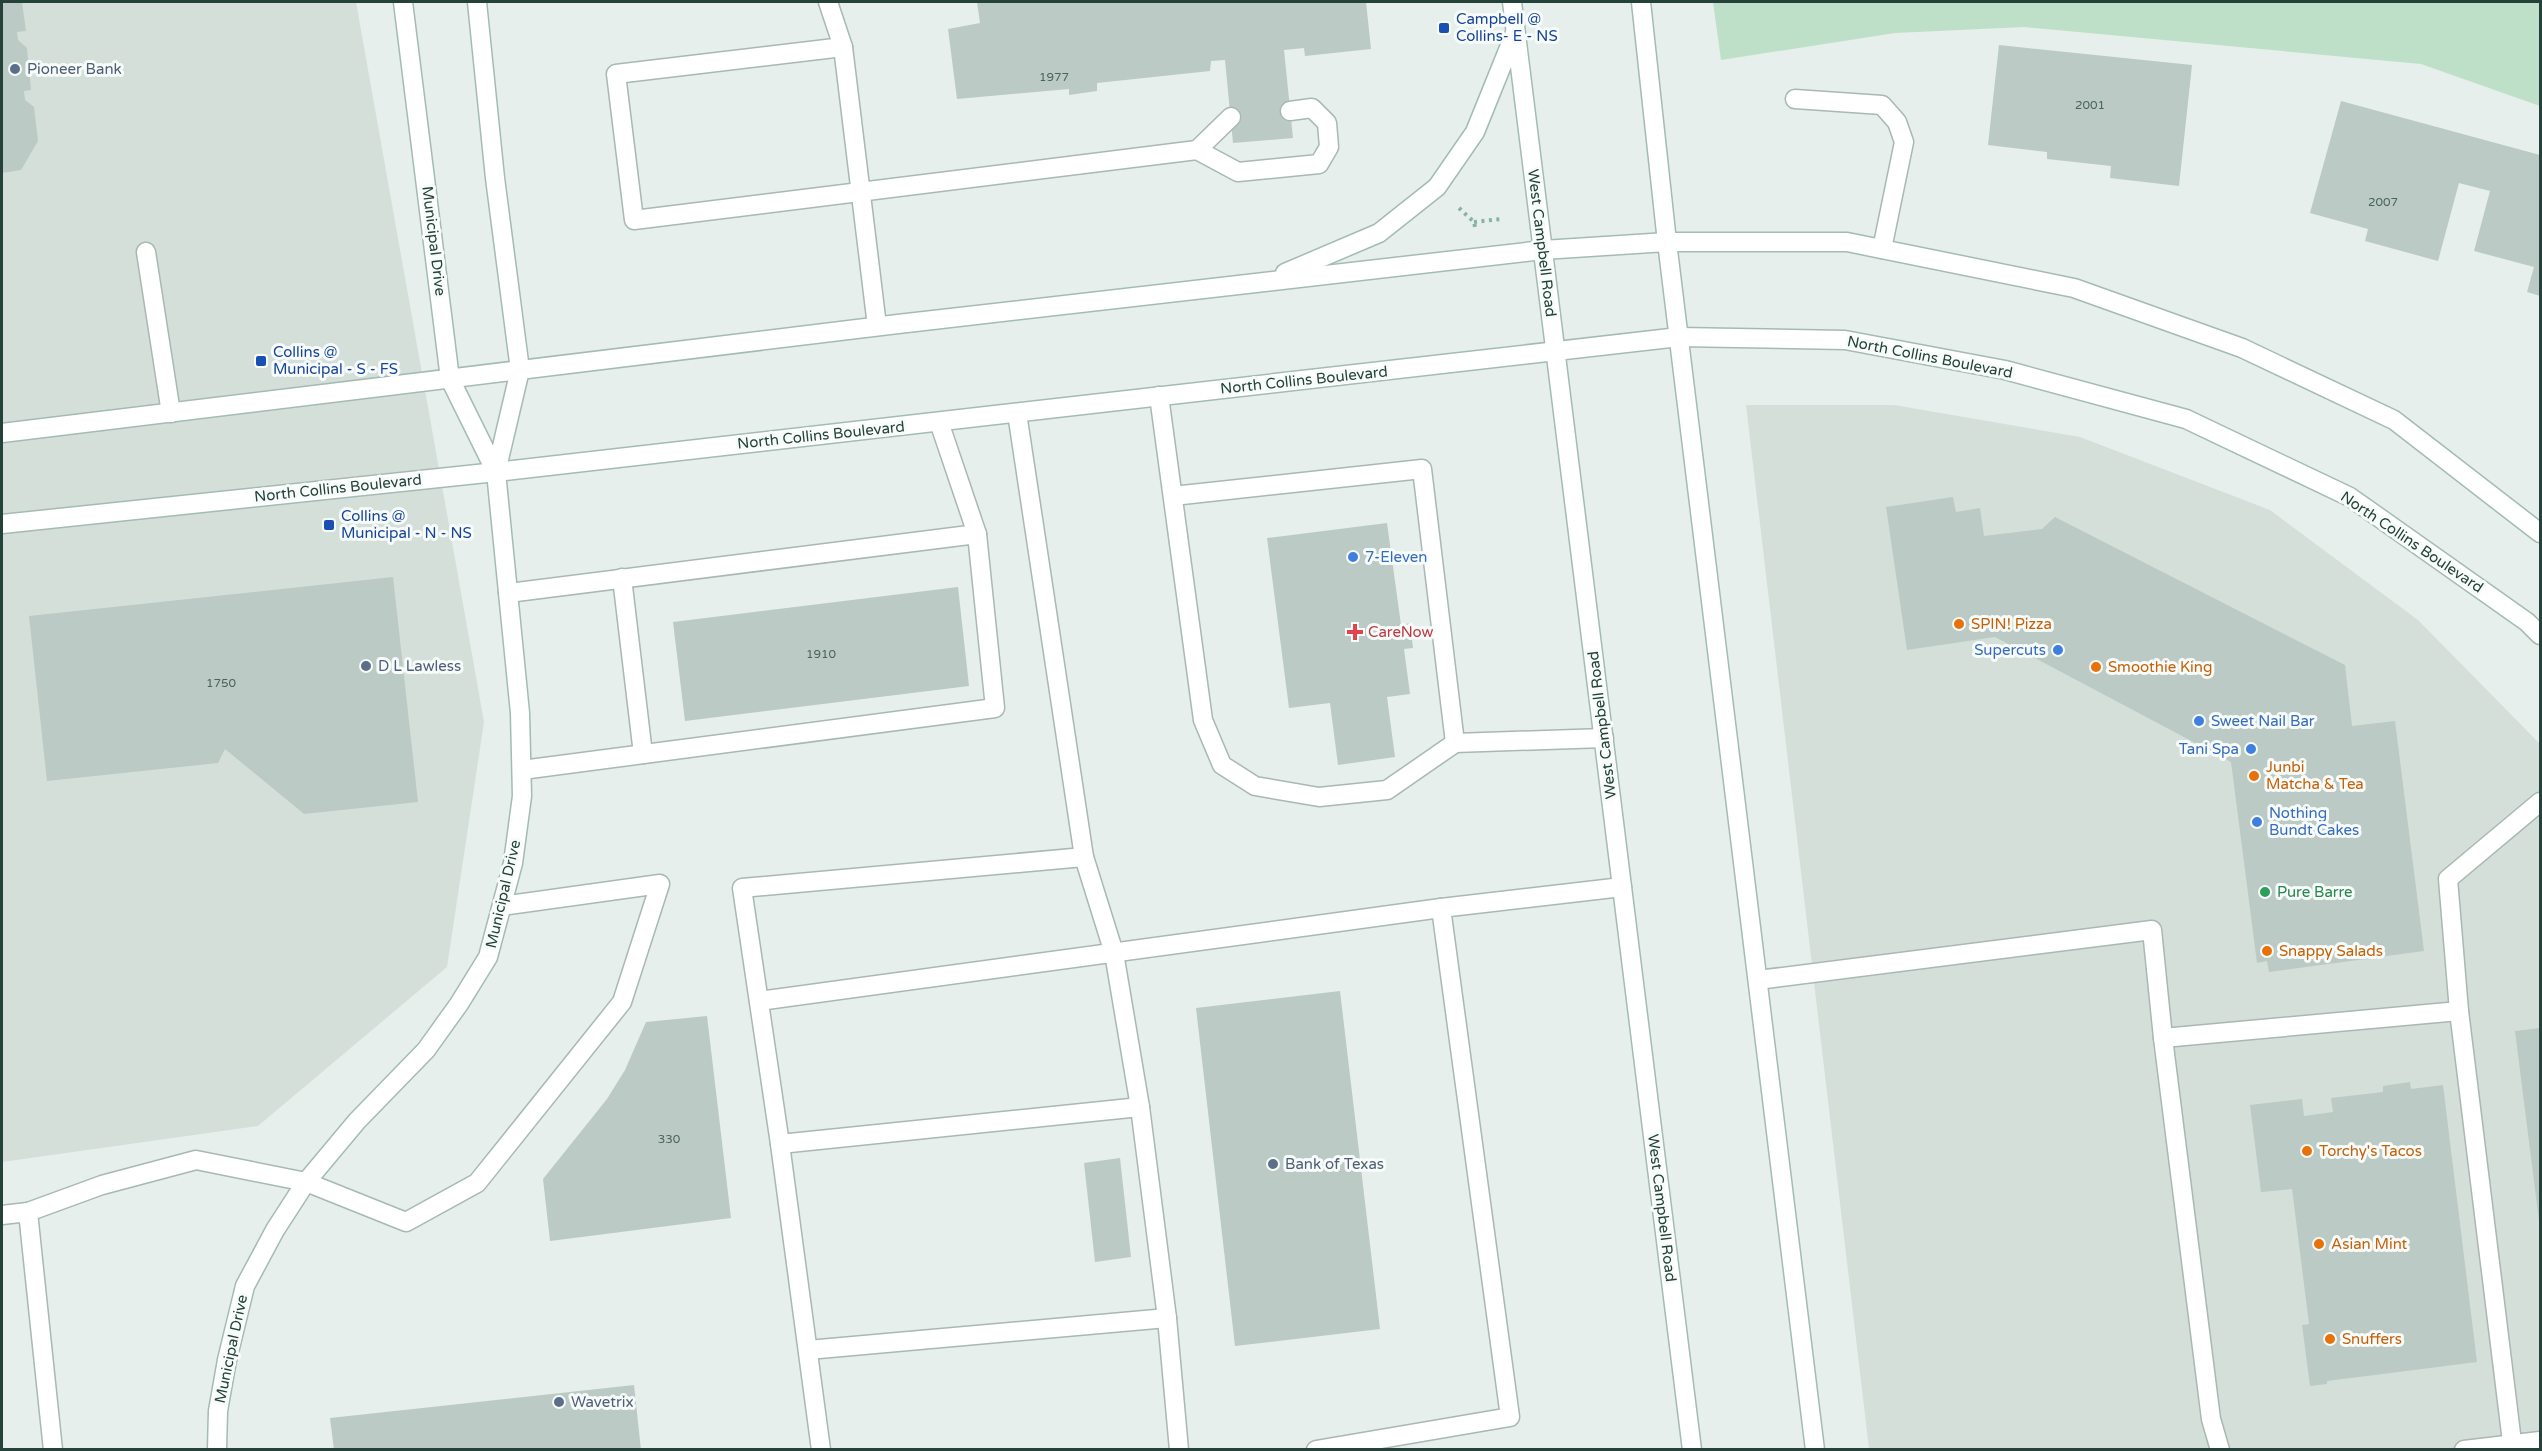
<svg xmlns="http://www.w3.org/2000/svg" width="2542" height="1451" viewBox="0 0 2542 1451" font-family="'Varela Round',sans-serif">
  <rect width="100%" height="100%" fill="#e6efeb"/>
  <!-- built -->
  <g fill="#d4dfda">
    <polygon points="2,2 356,2 484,722 447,967 258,1126 2,1162"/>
    <polygon points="1746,405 1894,405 2080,437 2270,510 2418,620 2540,744 2540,1449 1869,1449"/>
  </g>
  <!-- green -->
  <polygon fill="#bfe0c8" points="1713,2 2540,2 2540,106 2421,64 2024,27 1895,33 1721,60"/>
  <!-- building -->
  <g fill="#bbcac4">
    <polygon points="2,2 22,2 26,31 17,32 18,40 27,48 31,90 24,91 25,100 34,107 38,141 21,170 2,173"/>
    <polygon points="977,2 1366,2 1371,49 1305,56 1304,48 1284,50 1293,138 1233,143 1225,60 1211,61 1210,71 1097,83 1097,91 1069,95 1069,89 957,99 948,29 980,23"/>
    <polygon points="1999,45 2192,65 2179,186 2110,178 2111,166 2047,159 2047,152 1988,145"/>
    <polygon points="2341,101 2540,155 2540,296 2527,292 2534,267 2474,251 2490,191 2459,183 2438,261 2365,241 2368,229 2310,213"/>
    <polygon points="1953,497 1956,512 1980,508 1984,536 2042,529 2055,517 2345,665 2352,726 2395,721 2424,951 2269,972 2267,961 2257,963 2231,762 1995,637 1907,650 1886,507"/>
    <polygon points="1387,523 1401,625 1410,623 1413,648 1404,649 1410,694 1387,697 1395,757 1338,765 1330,703 1289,708 1267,538"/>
    <polygon points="393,577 418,802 304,814 225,749 218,763 47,781 29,616"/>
    <polygon points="958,587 969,686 685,721 673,622"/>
    <polygon points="1340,991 1380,1329 1235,1346 1196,1008"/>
    <polygon points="707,1016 731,1218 550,1241 543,1179 607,1099 625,1070 646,1022"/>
    <polygon points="2540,1028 2540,1221 2539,1221 2515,1031"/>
    <polygon points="2410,1082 2411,1089 2443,1085 2477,1362 2327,1381 2327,1384 2310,1386 2302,1325 2309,1324 2292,1189 2261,1192 2250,1105 2302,1099 2304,1116 2333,1112 2331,1098 2383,1092 2383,1086"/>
    <polygon points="1120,1158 1131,1257 1095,1262 1084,1163"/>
    <polygon points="634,1385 641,1450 334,1450 330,1418"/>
  </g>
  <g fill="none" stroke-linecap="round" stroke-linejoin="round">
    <defs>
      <g id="lane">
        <polyline points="828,2 843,47 877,326"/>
        <polyline points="843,47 616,74 634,220 1197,150 1238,172 1319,164 1329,147 1327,123 1312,108 1290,111"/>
        <polyline points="1795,99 1882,105 1897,122 1904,142 1882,249"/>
        <polyline points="1197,150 1231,117"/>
        <polyline points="146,252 171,413"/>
        <polyline points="1159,396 1203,720 1222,765 1255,786 1319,797 1387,790 1455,743 1422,469 1173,496"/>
        <polyline points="1017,413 1084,857 742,888 780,1144 1140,1107 1167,1318 1179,1450"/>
        <polyline points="939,422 977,534"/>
        <polyline points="622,578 643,754"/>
        <polyline points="508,593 977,534 995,708 522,770"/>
        <polyline points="1455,743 1604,738"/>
        <polyline points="1084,857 1114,953 1140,1107"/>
        <polyline points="1758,980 2152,930 2163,1038 2459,1011 2448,879 2540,802"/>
        <polyline points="759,1001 1441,908"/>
        <polyline points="2459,1011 2513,1450"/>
        <polyline points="2163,1038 2211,1419 2220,1450"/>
        <polyline points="780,1144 821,1450"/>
        <polyline points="28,1212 102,1185 196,1160 306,1182 406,1222 477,1183 622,1002 660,884 502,906"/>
        <polyline points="2,1215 28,1212 53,1450"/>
        <polyline points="808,1350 1167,1318"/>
        <polyline points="1316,1450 1510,1417 1441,908 1622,887"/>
        <polyline points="2464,1450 2540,1441"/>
      </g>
      <g id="secondary">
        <polyline points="403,2 450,379 496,472"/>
        <polyline points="1512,2 1692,1450"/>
        <polyline points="1641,2 1667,242 1815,1450"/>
        <polyline points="1285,273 1379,233 1437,187 1475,132 1515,33"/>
        <polyline points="2,433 898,324 1543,250 1667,242 1847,242 2074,288 2242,348 2394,420 2540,533"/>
        <polyline points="2,524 496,472 1679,337 1845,340 2005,370 2186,419 2350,497 2527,622 2540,635"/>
        <polyline points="217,1450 218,1411 227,1360 245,1286 275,1230 306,1182 357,1121 426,1050 459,1004 488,957 513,863 522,796 520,713 496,472 520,370 495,178 477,2"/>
      </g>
    </defs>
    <!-- lane casing -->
    <use href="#lane" stroke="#a8b8b2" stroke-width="21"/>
    <!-- secondary casing -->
    <use href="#secondary" stroke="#a4bbb3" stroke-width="21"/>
    <!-- path -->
    <g stroke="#86b3a5" stroke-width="4" stroke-dasharray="3 4.5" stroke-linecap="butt">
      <polyline points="1459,208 1474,222 1475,227"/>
      <polyline points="1474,222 1501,219"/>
    </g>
    <!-- lane -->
    <use href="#lane" stroke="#fff" stroke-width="18"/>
    <!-- secondary -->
    <use href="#secondary" stroke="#fff" stroke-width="18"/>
  </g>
  <!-- markers -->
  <g fill="#1a4fb4" stroke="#f7fbf9" stroke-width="2">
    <rect x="1438" y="22" width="12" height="12" rx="3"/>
    <rect x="255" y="355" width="12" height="12" rx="3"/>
    <rect x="323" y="519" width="12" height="12" rx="3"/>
  </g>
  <g fill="#5c6f8a" stroke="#f7fbf9" stroke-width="2">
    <circle cx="15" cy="69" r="6"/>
    <circle cx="366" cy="666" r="6"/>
    <circle cx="1273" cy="1164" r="6"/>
    <circle cx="559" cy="1402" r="6"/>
  </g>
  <g fill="#3f7fe0" stroke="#f7fbf9" stroke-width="2">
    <circle cx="1353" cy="557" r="6"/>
    <circle cx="2058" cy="650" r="6"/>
    <circle cx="2199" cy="721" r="6"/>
    <circle cx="2251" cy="749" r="6"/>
    <circle cx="2257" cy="822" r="6"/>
  </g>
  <g fill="#e8710a" stroke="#f7fbf9" stroke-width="2">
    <circle cx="1959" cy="624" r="6"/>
    <circle cx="2096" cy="667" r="6"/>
    <circle cx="2254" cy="776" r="6"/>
    <circle cx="2267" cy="951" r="6"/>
    <circle cx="2307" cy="1151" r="6"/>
    <circle cx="2319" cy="1244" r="6"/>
    <circle cx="2330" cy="1339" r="6"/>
  </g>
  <path fill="#e0444e" stroke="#f7fbf9" stroke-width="2" d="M1352 623h6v6h6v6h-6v6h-6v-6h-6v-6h6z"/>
  <circle fill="#2e9e5b" stroke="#f7fbf9" stroke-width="2" cx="2265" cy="892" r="6"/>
  <g text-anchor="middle" stroke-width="6" stroke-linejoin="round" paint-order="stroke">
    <!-- number labels -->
    <g font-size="12" fill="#4a645c">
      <text x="1054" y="81">1977</text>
      <text x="2090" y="109">2001</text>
      <text x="2383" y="206">2007</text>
      <text x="821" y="658">1910</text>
      <text x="221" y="687">1750</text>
      <text x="669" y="1143">330</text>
    </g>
    <!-- transit labels -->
    <g font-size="15" fill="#164399" stroke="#f7fbf9" text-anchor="start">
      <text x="1456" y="24">Campbell @<tspan x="1456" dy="17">Collins- E - NS</tspan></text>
      <text x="273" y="357">Collins @<tspan x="273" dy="17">Municipal - S - FS</tspan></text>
      <text x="341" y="521">Collins @<tspan x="341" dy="17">Municipal - N - NS</tspan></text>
    </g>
    <!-- service labels -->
    <g font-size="15" fill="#4e5e75" stroke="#f7fbf9" text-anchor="start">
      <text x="27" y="74">Pioneer Bank</text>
      <text x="378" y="671">D L Lawless</text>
      <text x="1285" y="1169">Bank of Texas</text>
      <text x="571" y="1407">Wavetrix</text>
    </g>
    <!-- street labels -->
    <g font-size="15" fill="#24423a" stroke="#f7fbf9">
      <text transform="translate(434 241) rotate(83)" y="5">Municipal Drive</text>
      <text transform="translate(1542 243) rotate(83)" y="5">West Campbell Road</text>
      <text transform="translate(1930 357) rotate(11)" y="5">North Collins Boulevard</text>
      <text transform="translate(1304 380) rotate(-6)" y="5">North Collins Boulevard</text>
      <text transform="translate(821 435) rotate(-6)" y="5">North Collins Boulevard</text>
      <text transform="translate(338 488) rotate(-6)" y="5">North Collins Boulevard</text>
      <text transform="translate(2412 542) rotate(34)" y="5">North Collins Boulevard</text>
      <text transform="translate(1602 725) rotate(-97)" y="5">West Campbell Road</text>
      <text transform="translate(503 894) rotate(-77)" y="5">Municipal Drive</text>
      <text transform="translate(1662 1208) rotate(83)" y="5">West Campbell Road</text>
      <text transform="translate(231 1349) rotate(-78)" y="5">Municipal Drive</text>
    </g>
    <!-- shop labels -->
    <g font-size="15" fill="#366cbe" stroke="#f7fbf9" text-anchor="start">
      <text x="1365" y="562">7-Eleven</text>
      <text x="2046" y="655" text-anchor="end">Supercuts</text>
      <text x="2211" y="726">Sweet Nail Bar</text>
      <text x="2239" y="754" text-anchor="end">Tani Spa</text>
      <text x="2269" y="818">Nothing<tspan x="2269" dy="17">Bundt Cakes</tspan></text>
    </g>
    <!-- food labels -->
    <g font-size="15" fill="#c56008" stroke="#f7fbf9" text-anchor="start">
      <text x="1971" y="629">SPIN! Pizza</text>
      <text x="2108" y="672">Smoothie King</text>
      <text x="2266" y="772">Junbi<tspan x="2266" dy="17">Matcha &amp; Tea</tspan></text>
      <text x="2279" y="956">Snappy Salads</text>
      <text x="2319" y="1156">Torchy's Tacos</text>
      <text x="2331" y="1249">Asian Mint</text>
      <text x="2342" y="1344">Snuffers</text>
    </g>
    <!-- health labels -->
    <g font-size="15" fill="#be3a42" stroke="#f7fbf9" text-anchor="start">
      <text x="1368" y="637">CareNow</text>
    </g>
    <!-- leisure labels -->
    <g font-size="15" fill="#27864d" stroke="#f7fbf9" text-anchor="start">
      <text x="2277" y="897">Pure Barre</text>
    </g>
  </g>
  <!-- border -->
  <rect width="2542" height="1451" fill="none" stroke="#24423a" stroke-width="6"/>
</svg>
